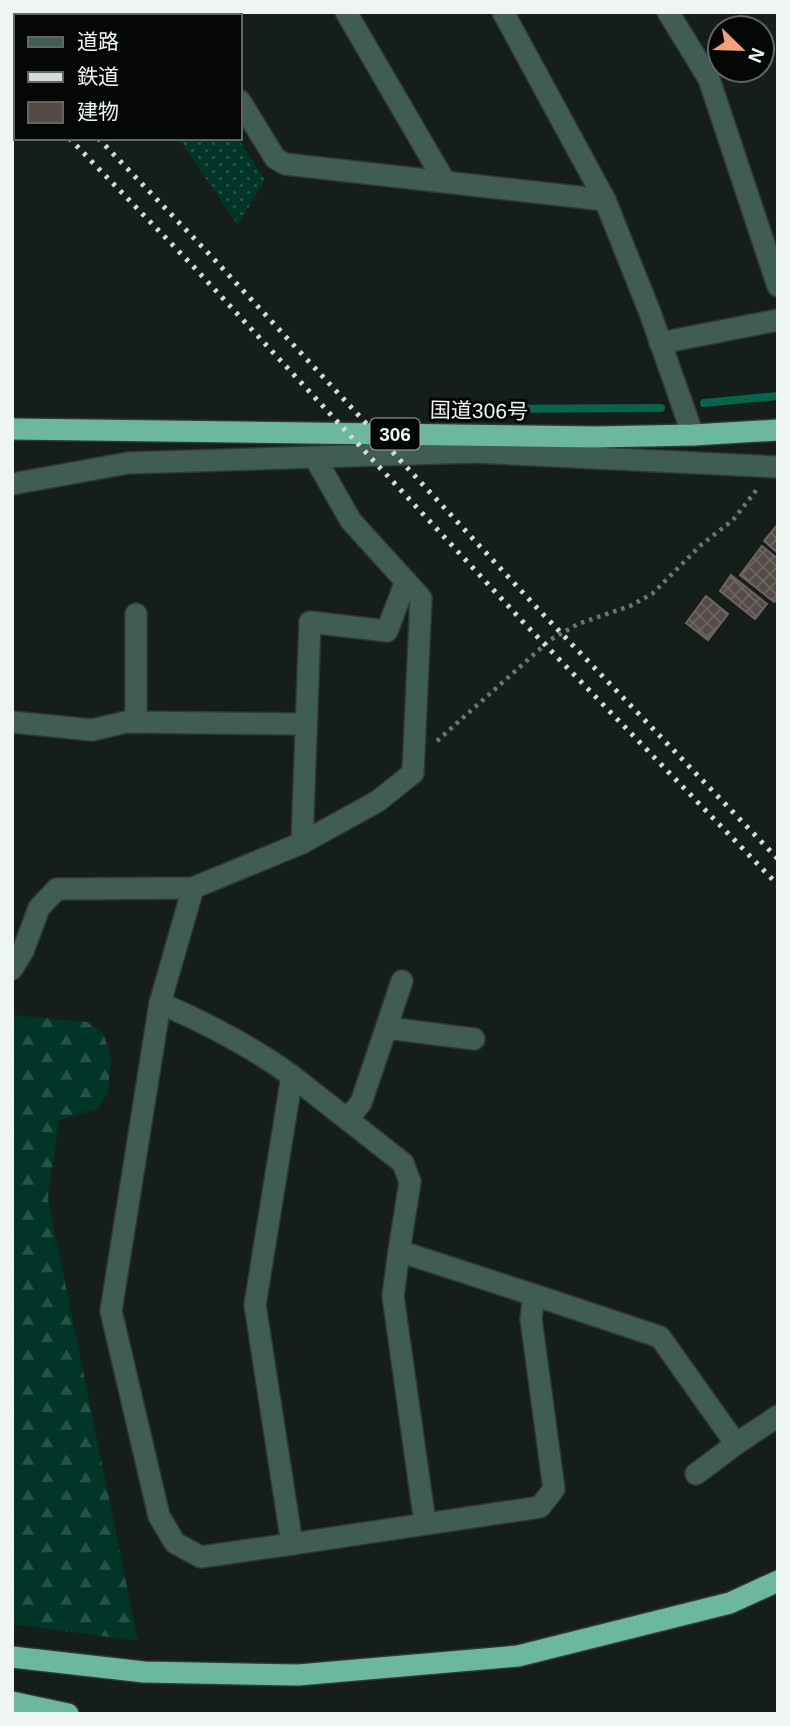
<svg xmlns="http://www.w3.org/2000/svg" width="790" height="1726" viewBox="0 0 790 1726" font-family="Arial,'Noto Sans JP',sans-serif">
  <defs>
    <pattern id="forest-firs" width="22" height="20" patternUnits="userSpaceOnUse" patternTransform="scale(1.75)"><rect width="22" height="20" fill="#003527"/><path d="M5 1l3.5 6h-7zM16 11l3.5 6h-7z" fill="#265347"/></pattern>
    <pattern id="park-dots" width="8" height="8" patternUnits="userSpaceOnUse" patternTransform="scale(1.75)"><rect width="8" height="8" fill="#003527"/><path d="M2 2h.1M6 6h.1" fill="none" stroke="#265347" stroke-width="1.8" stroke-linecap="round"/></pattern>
    <pattern id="building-cross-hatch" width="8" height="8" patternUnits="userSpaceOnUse" patternTransform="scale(1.75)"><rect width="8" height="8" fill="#534b47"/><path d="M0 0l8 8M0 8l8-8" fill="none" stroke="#6c6662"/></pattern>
  </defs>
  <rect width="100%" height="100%" fill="#161e1b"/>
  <!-- forest -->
  <polygon fill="url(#forest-firs)" points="12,1015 87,1022 103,1033 111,1056 108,1093 98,1109 59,1120 48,1199 138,1641 12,1624"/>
  <!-- park -->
  <polygon fill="url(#park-dots)" points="178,138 238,138 265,180 238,225"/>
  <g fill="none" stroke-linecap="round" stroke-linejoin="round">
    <!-- stream -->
    <g stroke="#07644d" stroke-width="8">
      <polyline points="704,403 778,396"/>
      <polyline points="476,409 661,408"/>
    </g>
  </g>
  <!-- building -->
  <g fill="url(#building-cross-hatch)" stroke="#6c6460" stroke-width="2">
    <polygon points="778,524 778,553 764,541"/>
    <polygon points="762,546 778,559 778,598 774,602 740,575"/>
    <polygon points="731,575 767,604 755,619 720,591"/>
    <polygon points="706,596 728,614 708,640 686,623"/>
  </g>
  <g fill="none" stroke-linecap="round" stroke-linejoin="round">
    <defs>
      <g id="street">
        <polyline points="185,12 187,16"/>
        <polyline points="346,12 445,182"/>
        <polyline points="503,12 605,200 649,310 693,435"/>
        <polyline points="668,12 709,79 778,286"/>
        <polyline points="240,101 275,158 285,164 605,200"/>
        <polyline points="660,343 778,320"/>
        <polyline points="12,484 128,463 474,452 778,467"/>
        <polyline points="136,614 136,722"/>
        <polyline points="12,722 92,730 126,722 306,724"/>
        <polyline points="302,843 310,622 387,631 406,581"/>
        <polyline points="193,888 160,1003 111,1311 159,1516 175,1543 201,1557 292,1544"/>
        <polyline points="12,969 23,951 39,908 57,889 193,888 302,843 378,801 413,773 421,598 351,521 315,458"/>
        <path d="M160 1003C206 1023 251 1046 292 1076"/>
        <polyline points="387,1028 474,1039"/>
        <polygon points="292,1076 403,1163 410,1182 399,1251 534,1295 531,1319 554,1489 540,1507 292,1544 255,1305"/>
        <polyline points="348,1118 361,1103 402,981"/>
        <polyline points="399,1251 393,1296 425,1523"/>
        <polyline points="534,1295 660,1337 736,1444 778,1416"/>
        <polyline points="696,1474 736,1444"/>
      </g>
      <g id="highway">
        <polyline points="12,429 596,437 693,435 778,430"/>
        <polyline points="12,1657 144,1672 298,1675 518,1656 730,1603 778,1581"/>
        <polyline points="12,1702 68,1714"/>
      </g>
    </defs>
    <!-- street casing -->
    <use href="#street" stroke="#303835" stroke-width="24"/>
    <!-- highway casing -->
    <use href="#highway" stroke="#303835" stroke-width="24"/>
    <!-- path -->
    <polyline stroke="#6d7471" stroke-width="4.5" stroke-dasharray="3.5 5" stroke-linecap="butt" points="437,741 550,640 578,624 630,606 652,594 701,545 733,520 758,488"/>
    <!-- street -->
    <use href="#street" stroke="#3f5d52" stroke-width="21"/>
    <!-- highway -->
    <use href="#highway" stroke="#6bb89d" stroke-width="21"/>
    <!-- rail -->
    <g stroke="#d4dbd8" stroke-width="5" stroke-dasharray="3.5 7" stroke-linecap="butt">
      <polyline points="12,50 16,53"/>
      <polyline points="12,80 16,84"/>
      <polyline points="69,138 192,265 525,624 778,885"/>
      <polyline points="98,138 212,257 539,610 778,859"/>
    </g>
  </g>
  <g text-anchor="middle" stroke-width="6" stroke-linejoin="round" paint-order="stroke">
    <!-- shield labels -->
    <rect fill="#050706" stroke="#a9aeab" stroke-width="2" x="370.5" y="418.5" width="49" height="31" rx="5"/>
    <g font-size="19" font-weight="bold" fill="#eff5f2">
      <text x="395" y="441">306</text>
    </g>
    <!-- street labels -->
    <g font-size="21" fill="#eff5f2" stroke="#050706">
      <text transform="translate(479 411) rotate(1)" y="7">国道306号</text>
    </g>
  </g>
  <!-- border -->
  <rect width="790" height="1726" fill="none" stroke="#eff5f2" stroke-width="28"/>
  <!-- legend -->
  <rect x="14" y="14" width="228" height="126" fill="#050706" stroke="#636664" stroke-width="2"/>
  <rect x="28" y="37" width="35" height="10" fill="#3f5d52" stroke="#636664" stroke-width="2"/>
  <text x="77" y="49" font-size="21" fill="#eff5f2">道路</text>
  <rect x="28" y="72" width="35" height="10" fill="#d4dbd8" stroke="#636664" stroke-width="2"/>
  <text x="77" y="84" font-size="21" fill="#eff5f2">鉄道</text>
  <rect x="28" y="102" width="35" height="21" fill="#534b47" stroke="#636664" stroke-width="2"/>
  <text x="77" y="119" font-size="21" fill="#eff5f2">建物</text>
  <!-- north arrow -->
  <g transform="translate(741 49) rotate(113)"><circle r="33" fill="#050706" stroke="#636664" stroke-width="2"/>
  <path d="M0-5L12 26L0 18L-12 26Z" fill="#f1a27b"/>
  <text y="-10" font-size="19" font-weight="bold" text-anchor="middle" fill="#eff5f2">N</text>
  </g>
</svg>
